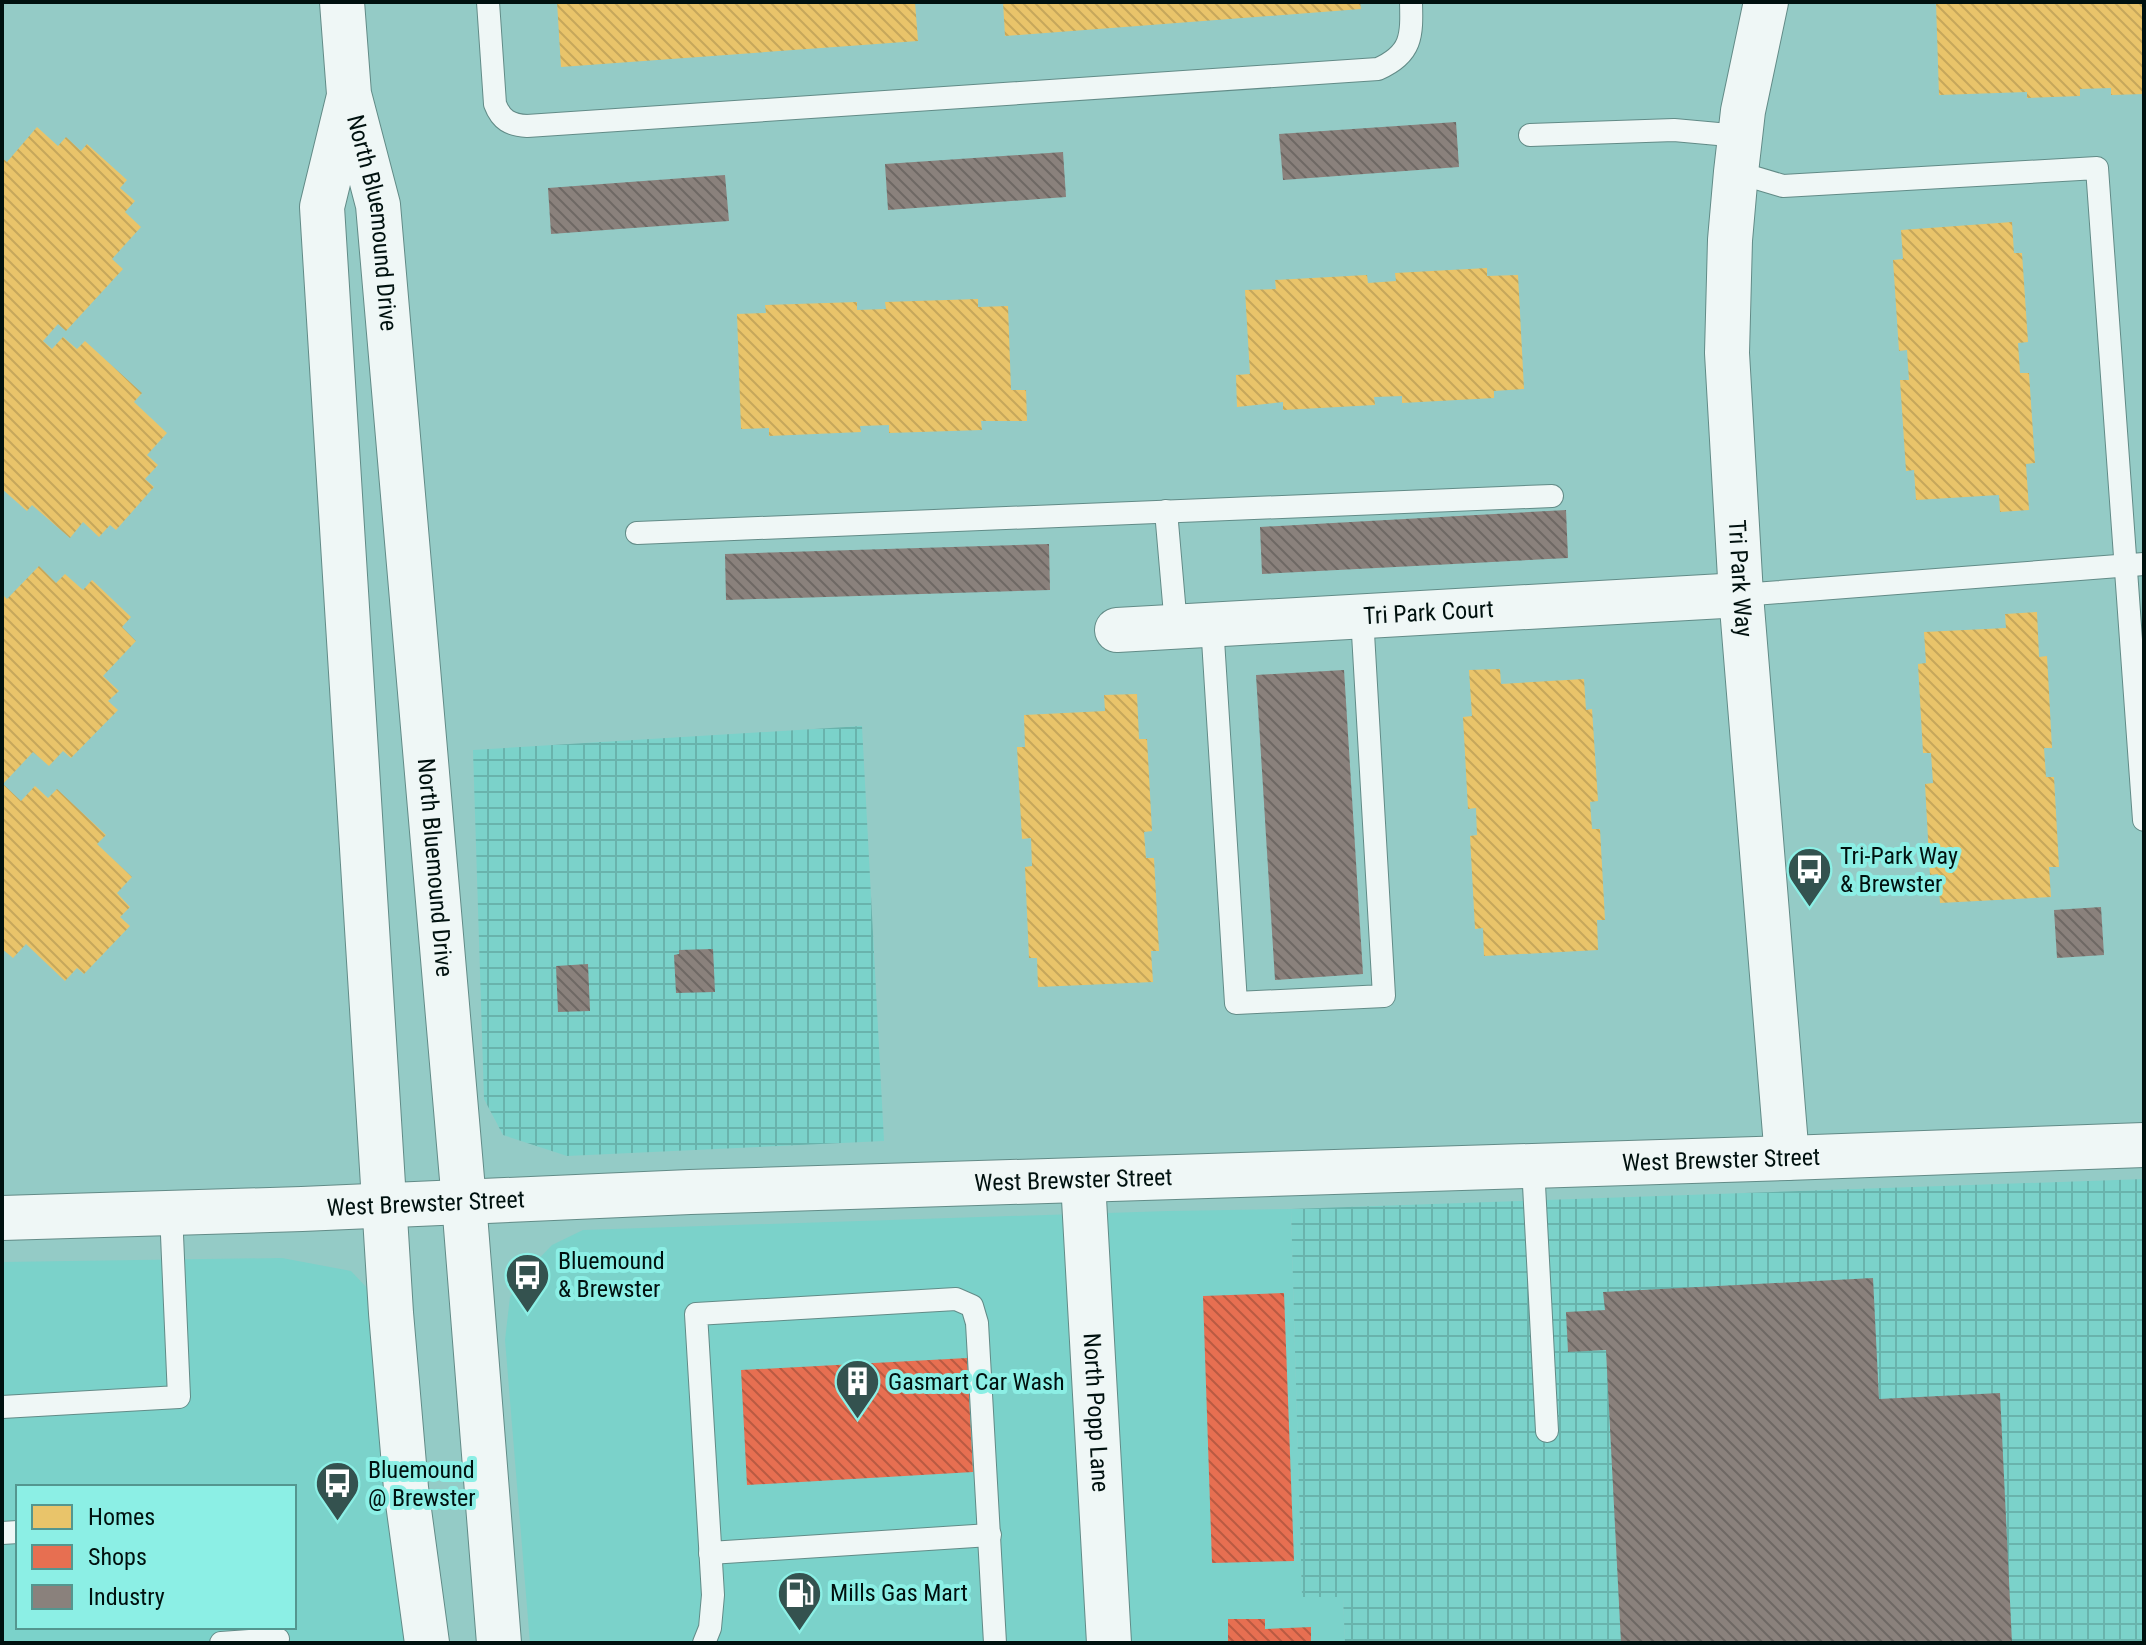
<svg xmlns="http://www.w3.org/2000/svg" width="2146" height="1645" viewBox="0 0 2146 1645" font-family="'Roboto Condensed',sans-serif">
  <defs>
    <pattern id="industrial-grid" width="8" height="8" patternUnits="userSpaceOnUse" patternTransform="scale(2)"><rect width="8" height="8" fill="#7bd2ca"/><path d="M0 4h8M4 0v8" fill="none" stroke="#69b3ac"/></pattern>
    <pattern id="homes-back-hatch" width="6" height="6" patternUnits="userSpaceOnUse" patternTransform="scale(2)"><rect width="6" height="6" fill="#e9c46a"/><path d="M-1 5l2 2M0 0l6 6M5-1l2 2" fill="none" stroke="#c6a75b"/></pattern>
    <pattern id="shops-back-hatch" width="6" height="6" patternUnits="userSpaceOnUse" patternTransform="scale(2)"><rect width="6" height="6" fill="#e76f51"/><path d="M-1 5l2 2M0 0l6 6M5-1l2 2" fill="none" stroke="#b95a42"/></pattern>
    <pattern id="industry-back-hatch" width="6" height="6" patternUnits="userSpaceOnUse" patternTransform="scale(2)"><rect width="6" height="6" fill="#8a817c"/><path d="M-1 5l2 2M0 0l6 6M5-1l2 2" fill="none" stroke="#6e6864"/></pattern>
  </defs>
  <rect width="100%" height="100%" fill="#94cbc6"/>
  <!-- built -->
  <g fill="#7bd2ca" fill-rule="evenodd">
    <polygon points="1291,1209 1302,1596 1343,1597 1345,1643 530,1643 505,1340 510,1297 528,1270 552,1245 583,1230 1168,1211"/>
    <path d="M282 1258 351 1271 391 1313 415 1643H2V1262ZM18 1487H294V1627H18Z"/>
  </g>
  <!-- industrial -->
  <g fill="url(#industrial-grid)">
    <polygon points="862,726 884,1141 567,1156 503,1135 484,1099 473,750"/>
    <polygon points="2144,1179 2144,1643 1345,1643 1343,1597 1302,1597 1291,1209"/>
  </g>
  <!-- homes -->
  <g fill="url(#homes-back-hatch)">
    <polygon points="557,2 915,2 918,41 561,67"/>
    <polygon points="1003,2 1360,2 1361,9 1005,36"/>
    <polygon points="1936,2 2144,2 2144,94 2111,95 2111,88 2080,89 2080,96 2027,98 2027,92 1939,95"/>
    <polygon points="37,127 58,146 66,137 81,151 87,144 127,180 120,188 135,201 125,212 141,227 112,259 123,269 66,331 58,324 43,341 52,349 63,337 77,349 85,341 142,393 134,402 167,433 147,455 158,465 145,479 154,487 116,530 110,525 99,537 83,522 70,538 32,505 27,511 2,489 2,158 7,162"/>
    <polygon points="2012,222 2014,253 2022,253 2028,342 2018,343 2020,373 2029,373 2035,463 2026,464 2029,510 2000,512 1999,495 1916,500 1914,470 1906,471 1900,380 1909,380 1907,350 1899,351 1893,260 1903,259 1901,230"/>
    <polygon points="1487,268 1487,276 1518,275 1524,389 1494,391 1494,398 1402,403 1402,396 1374,397 1375,405 1283,410 1283,402 1237,407 1236,375 1250,374 1245,290 1276,289 1275,280 1367,275 1368,283 1396,281 1395,273"/>
    <polygon points="978,299 978,307 1008,306 1011,390 1026,390 1027,421 981,421 982,430 889,433 889,425 860,426 861,432 769,436 769,428 741,429 737,314 766,313 765,305 857,302 857,310 886,309 885,302"/>
    <polygon points="39,566 56,583 65,574 83,590 92,580 131,617 122,627 136,641 103,676 119,691 108,701 118,710 71,758 63,751 49,766 33,752 3,784 21,801 35,786 48,798 57,789 106,835 97,844 132,877 117,893 130,907 120,917 130,926 84,974 77,968 65,981 26,944 13,958 2,949 2,594 7,599"/>
    <polygon points="2037,612 2039,657 2047,656 2052,748 2044,748 2046,777 2054,777 2059,867 2049,867 2051,897 1940,903 1938,874 1930,875 1925,784 1933,783 1931,753 1923,753 1918,664 1926,663 1924,632 2006,628 2005,614"/>
    <polygon points="1500,669 1501,684 1584,679 1586,710 1592,709 1598,801 1590,802 1592,829 1600,829 1605,920 1597,920 1598,950 1484,956 1483,928 1475,929 1470,836 1477,835 1476,808 1468,809 1463,717 1472,716 1469,670"/>
    <polygon points="1137,694 1139,739 1147,739 1152,831 1144,832 1146,858 1154,858 1159,951 1151,951 1153,982 1038,987 1037,958 1029,958 1025,867 1032,866 1031,838 1022,839 1017,747 1025,747 1024,715 1105,711 1104,695"/>
  </g>
  <!-- shops -->
  <g fill="url(#shops-back-hatch)">
    <polygon points="1284,1293 1294,1561 1212,1563 1203,1296"/>
    <polygon points="967,1358 973,1472 747,1485 741,1370"/>
    <polygon points="1228,1619 1265,1619 1265,1629 1311,1627 1311,1641 1228,1643"/>
  </g>
  <!-- industry -->
  <g fill="url(#industry-back-hatch)">
    <polygon points="1456,122 1459,167 1283,180 1279,134"/>
    <polygon points="1063,152 1066,197 888,210 885,164"/>
    <polygon points="725,175 729,221 551,234 548,188"/>
    <polygon points="1566,510 1568,558 1262,574 1260,527"/>
    <polygon points="1049,544 1050,590 726,600 725,554"/>
    <polygon points="1344,670 1363,974 1275,980 1256,675"/>
    <polygon points="2101,907 2104,955 2057,958 2054,910"/>
    <polygon points="713,949 715,992 676,993 674,955 679,954 679,950"/>
    <polygon points="588,964 590,1011 558,1012 556,966"/>
    <polygon points="1873,1278 1879,1399 2000,1393 2012,1643 1621,1643 1606,1350 1568,1352 1566,1312 1605,1310 1603,1292"/>
  </g>
  <g fill="none" stroke-linecap="round" stroke-linejoin="round">
    <defs>
      <g id="lane">
        <path d="M488 2 495 104C501 120 510 125 527 126L1378 69C1412 54 1412 36 1411 2"/>
        <polyline points="1530,135 1674,130 1740,136"/>
        <polyline points="1736,172 1783,186 2097,168 2144,820"/>
        <polyline points="1166,511 1176,626"/>
        <polyline points="637,533 1552,496"/>
        <polyline points="1741,595 2144,564"/>
        <polyline points="1212,624 1236,1003 1384,996 1362,616"/>
        <polyline points="1533,1166 1547,1431"/>
        <polyline points="2,1407 179,1397 171,1212"/>
        <polyline points="2,1533 18,1532"/>
        <polyline points="710,1553 990,1535"/>
        <polyline points="221,1643 278,1639"/>
        <polyline points="704,1643 710,1628 713,1595 696,1314 956,1299 972,1306 977,1323 995,1643"/>
      </g>
      <g id="street">
        <path id="s1" d="M1766 2 1743 111 1736 172 1730 240 1727 353 1741 595 1787 1158"/>
        <path id="s2" d="M1117 630 1741 595"/>
        <path id="s3" d="M1083 1181 1109 1643"/>
        <path id="s4" d="M2 1218 302 1209 690 1192 1787 1158 2144 1145"/>
      </g>
      <g id="secondary">
        <path id="s5" d="M342 2 349 94 378 205 464 1202 499 1643"/>
        <polyline points="348,100 322,207 391,1313 406,1488 427,1643"/>
      </g>
    </defs>
    <!-- lane casing -->
    <use href="#lane" stroke="#628b87" stroke-width="24"/>
    <!-- street casing -->
    <use href="#street" stroke="#628b87" stroke-width="46"/>
    <!-- secondary casing -->
    <use href="#secondary" stroke="#628b87" stroke-width="46"/>
    <!-- lane -->
    <use href="#lane" stroke="#eff7f6" stroke-width="22"/>
    <!-- street -->
    <use href="#street" stroke="#eff7f6" stroke-width="44"/>
    <!-- secondary -->
    <use href="#secondary" stroke="#eff7f6" stroke-width="44"/>
  </g>
  <!-- icons -->
  <defs>
    <symbol id="bus-pin" viewBox="-11 -11 22 30"><path d="M0 17L-7.5 6A9.5 9.5 0 1 1 7.5 6Z" fill="#34524f" stroke="#8cefe5"/><path d="M-5-6H5V4H4V6H2V4H-2V6H-4V4H-5ZM-3.5-4V0h7V-4ZM-3.5 1.2v1.5H-2V1.2ZM2 1.2v1.5H3.5V1.2Z" fill="#fff"/></symbol>
    <symbol id="building-pin" viewBox="-11 -11 22 30"><path d="M0 17L-7.5 6A9.5 9.5 0 1 1 7.5 6Z" fill="#34524f" stroke="#8cefe5"/><path d="M-4-6H4V6H1V3H-1V6H-4ZM-2.5-4.3h1.7v1.8h-1.7ZM.8-4.3h1.7v1.8H.8ZM-2.5-1h1.7V.8h-1.7ZM.8-1h1.7V.8H.8Z" fill="#fff"/></symbol>
    <symbol id="fuel-pin" viewBox="-11 -11 22 30"><path d="M0 17L-7.5 6A9.5 9.5 0 1 1 7.5 6Z" fill="#34524f" stroke="#8cefe5"/><path d="M-5.5-6h7V0h2V4h1.3V-2.5L3-4.5l.8-.8L6-3V5H2.5V1h-1V6h-7ZM-4.2-4.7v3.2H.2V-4.7Z" fill="#fff"/></symbol>
  </defs>
  <g fill-rule="evenodd">
    <use href="#bus-pin" x="1784" y="844" width="51" height="69"/>
    <use href="#bus-pin" x="502" y="1250" width="51" height="69"/>
    <use href="#building-pin" x="832" y="1356" width="51" height="69"/>
    <use href="#bus-pin" x="312" y="1458" width="51" height="69"/>
    <use href="#fuel-pin" x="774" y="1568" width="51" height="69"/>
  </g>
  <g text-anchor="middle" stroke-width="8" stroke-linejoin="round" paint-order="stroke">
    <!-- street labels -->
    <g font-size="24" fill="#00110f" stroke="#8cefe5">
      <text dy="8" stroke="none"><textPath href="#s5" startOffset="224">North Bluemound Drive</textPath></text>
      <text dy="8" stroke="none"><textPath href="#s1" startOffset="580">Tri Park Way</textPath></text>
      <text dy="8" stroke="none"><textPath href="#s2" startOffset="312">Tri Park Court</textPath></text>
      <text dy="8" stroke="none"><textPath href="#s5" startOffset="872">North Bluemound Drive</textPath></text>
      <text dy="8" stroke="none"><textPath href="#s4" startOffset="1720">West Brewster Street</textPath></text>
      <text dy="8" stroke="none"><textPath href="#s4" startOffset="1072">West Brewster Street</textPath></text>
      <text dy="8" stroke="none"><textPath href="#s4" startOffset="424">West Brewster Street</textPath></text>
      <text dy="8" stroke="none"><textPath href="#s3" startOffset="232">North Popp Lane</textPath></text>
    </g>
    <!-- poi labels -->
    <g font-size="24" fill="#00110f" stroke="#8cefe5" text-anchor="start">
      <text x="1840" y="864">Tri-Park Way<tspan x="1840" dy="28">&amp; Brewster</tspan></text>
      <text x="558" y="1269">Bluemound<tspan x="558" dy="28">&amp; Brewster</tspan></text>
      <text x="888" y="1390">Gasmart Car Wash</text>
      <text x="368" y="1478">Bluemound<tspan x="368" dy="28">@ Brewster</tspan></text>
      <text x="830" y="1601">Mills Gas Mart</text>
    </g>
  </g>
  <!-- border -->
  <rect width="2146" height="1645" fill="none" stroke="#00110f" stroke-width="8"/>
  <!-- legend -->
  <rect x="16" y="1485" width="280" height="144" fill="#8cefe5" stroke="#54968f" stroke-width="2"/>
  <rect x="32" y="1505" width="40" height="24" fill="#e9c46a" stroke="#54968f" stroke-width="2"/>
  <text x="88" y="1525" font-size="24" fill="#00110f">Homes</text>
  <rect x="32" y="1545" width="40" height="24" fill="#e76f51" stroke="#54968f" stroke-width="2"/>
  <text x="88" y="1565" font-size="24" fill="#00110f">Shops</text>
  <rect x="32" y="1585" width="40" height="24" fill="#8a817c" stroke="#54968f" stroke-width="2"/>
  <text x="88" y="1605" font-size="24" fill="#00110f">Industry</text>
</svg>
